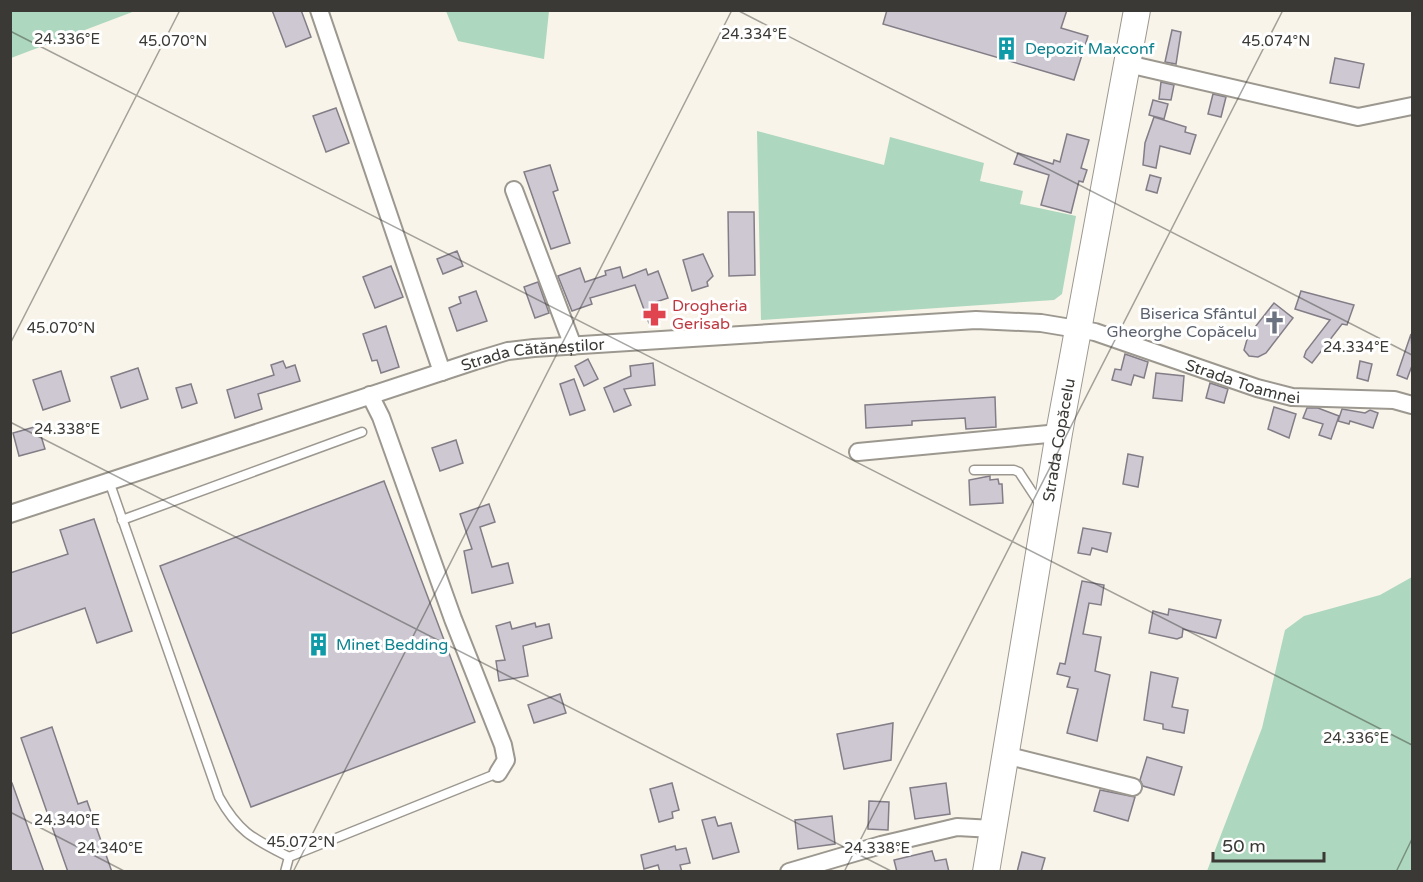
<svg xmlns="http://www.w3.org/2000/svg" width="1423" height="882" viewBox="0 0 1423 882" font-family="'Varela Round',sans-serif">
  <rect width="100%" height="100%" fill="#f8f4ea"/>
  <!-- green -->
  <g fill="#add7be">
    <polygon points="11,10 135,10 135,11 11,58"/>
    <polygon points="446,11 549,11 544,59 458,41"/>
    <polygon points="757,131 884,165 890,137 984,163 980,181 1023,191 1020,204 1076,216 1062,294 1054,300 761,320"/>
    <polygon points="1412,577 1412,871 1207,871 1262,728 1285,630 1304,616 1380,595"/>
  </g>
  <!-- building -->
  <g fill="#cdc8d2" stroke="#827d86" stroke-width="1.5">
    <polygon points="272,10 301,10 311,37 286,47"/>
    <polygon points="887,10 1067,10 1061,28 1088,36 1074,80 883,24"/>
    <polygon points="1172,30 1181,32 1176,64 1165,62"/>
    <polygon points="1335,58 1364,64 1359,88 1330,83"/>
    <polygon points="1161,82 1174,85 1171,100 1159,99"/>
    <polygon points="1213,94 1226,97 1221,117 1208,114"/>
    <polygon points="1153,100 1168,104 1164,119 1149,115"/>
    <polygon points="336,108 349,143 326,152 313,116"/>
    <polygon points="1154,117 1186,127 1185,132 1196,135 1190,154 1160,146 1156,168 1143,165 1145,143"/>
    <polygon points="1067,134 1089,140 1081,168 1087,170 1083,182 1079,181 1071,213 1041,205 1049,175 1014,164 1018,153 1053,164 1054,160 1060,162"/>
    <polygon points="550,165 558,190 553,192 570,243 551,249 524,172"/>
    <polygon points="1150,175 1161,178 1157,193 1146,190"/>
    <polygon points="728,212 754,212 755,275 729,276"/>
    <polygon points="457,251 463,266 443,274 437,259"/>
    <polygon points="703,254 713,276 707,282 708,286 692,291 683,260"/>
    <polygon points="391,266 403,297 375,308 363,277"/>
    <polygon points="620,267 623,278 646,269 648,275 658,271 668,298 656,302 662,319 649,323 635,285 590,298 592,304 572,311 558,276 580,268 585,282 606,275 605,271"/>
    <polygon points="538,282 549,313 535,318 524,287"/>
    <polygon points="476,291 487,321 457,331 449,308 461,303 459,297"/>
    <polygon points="1301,291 1354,305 1347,325 1342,324 1312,363 1304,357 1306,351 1330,320 1295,309"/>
    <polygon points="1274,303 1293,318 1266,353 1258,357 1249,356 1244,350 1248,336"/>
    <polygon points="386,326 399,367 381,373 377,360 372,361 363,334"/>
    <polygon points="1411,334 1413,363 1407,379 1397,375"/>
    <polygon points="1125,354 1148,362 1144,378 1134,375 1131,385 1112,380 1115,369 1121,370"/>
    <polygon points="588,359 598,379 584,386 575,366"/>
    <polygon points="283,361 286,368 295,365 300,381 258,394 262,409 235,418 227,390 274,375 271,365"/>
    <polygon points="1360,361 1372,364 1368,381 1357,378"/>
    <polygon points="653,363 655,385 624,389 631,405 614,412 604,388 631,376 630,366"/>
    <polygon points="138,368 148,399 121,408 111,377"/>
    <polygon points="61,371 70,401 43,410 33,380"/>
    <polygon points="1156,373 1184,376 1182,401 1153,398"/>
    <polygon points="574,379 585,410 570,415 560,384"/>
    <polygon points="1210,383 1228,389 1224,403 1206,398"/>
    <polygon points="191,384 197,403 182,408 176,388"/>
    <polygon points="995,397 996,427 966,429 965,418 912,421 912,425 866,428 865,405"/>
    <polygon points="1274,407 1296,414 1289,438 1268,429"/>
    <polygon points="1307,408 1318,408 1339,416 1331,439 1319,435 1323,424 1303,418"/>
    <polygon points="1342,409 1365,413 1370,410 1378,413 1373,428 1350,421 1349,424 1338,421"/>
    <polygon points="38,426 45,449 19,456 13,433"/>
    <polygon points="456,440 463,463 440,471 432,448"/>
    <polygon points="1128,454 1143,457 1138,487 1123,484"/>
    <polygon points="990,476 990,480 998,479 999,484 1002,484 1003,503 970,505 969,480"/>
    <polygon points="384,481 475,722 251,807 160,566"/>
    <polygon points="489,504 495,522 480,527 492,567 508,563 513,583 472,593 464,551 472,549 460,514"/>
    <polygon points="94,519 132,631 97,643 85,608 10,634 10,573 68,554 60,530"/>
    <polygon points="1083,528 1111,533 1107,552 1092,548 1090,555 1078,553"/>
    <polygon points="1082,581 1104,585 1101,605 1089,603 1083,634 1101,637 1095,671 1110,675 1097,741 1067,733 1078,689 1067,687 1070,677 1057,674 1060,663 1065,664"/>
    <polygon points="1169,609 1221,620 1216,638 1183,629 1182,637 1177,639 1149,633 1153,611 1168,615"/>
    <polygon points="510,622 512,629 535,623 536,627 549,624 552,638 523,646 528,676 499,681 496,661 505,660 496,626"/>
    <polygon points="1151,672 1178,678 1172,707 1188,710 1184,733 1163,729 1163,724 1144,720"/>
    <polygon points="560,694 566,713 534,723 528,705"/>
    <polygon points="893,723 891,760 844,769 837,734"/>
    <polygon points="52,727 78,804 87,801 112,872 68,872 21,738"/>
    <polygon points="1147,757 1182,767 1174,795 1143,786 1140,780"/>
    <polygon points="10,783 12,783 44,872 10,872"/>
    <polygon points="672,783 679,810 672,812 673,818 659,822 650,789"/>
    <polygon points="946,783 950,814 915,819 910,788"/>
    <polygon points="1100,790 1135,797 1128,821 1094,811"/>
    <polygon points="869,801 889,802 888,830 868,829"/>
    <polygon points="832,816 835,844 798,849 795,820"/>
    <polygon points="715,817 718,826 731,823 739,852 713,859 702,820"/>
    <polygon points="675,846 676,850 686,848 690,863 680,865 682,872 660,872 658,865 644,869 641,855"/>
    <polygon points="932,851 935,861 946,859 949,872 897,872 894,860"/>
    <polygon points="1022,852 1045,858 1041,872 1017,872"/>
  </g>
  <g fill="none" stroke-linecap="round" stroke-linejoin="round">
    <defs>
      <g id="lane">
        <polyline points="974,470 1014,470 1019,472 1040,504"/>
        <path d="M109 481 219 797C239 833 254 839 289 857"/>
        <polyline points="122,520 362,432"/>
        <polyline points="285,872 289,857 498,773"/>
      </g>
      <g id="street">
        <polyline points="319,10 442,372"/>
        <polyline points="1128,64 1358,117 1412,106"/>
        <polyline points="514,190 573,346"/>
        <polyline points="370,395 381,417 453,619 503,745 506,760 498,773"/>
        <polyline points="858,452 1059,433"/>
        <path id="s1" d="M10 514 475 361 508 351 534 348 976 320 1041 323 1095 332 1257 388 1292 397 1394 400 1412 405"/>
        <polyline points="1005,755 1133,787"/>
        <polyline points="789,872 881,845 957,827 993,829"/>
      </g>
      <g id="primary">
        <path id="s2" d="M986 872 1059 433 1137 10"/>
      </g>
    </defs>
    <!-- lane casing -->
    <use href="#lane" stroke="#9c988f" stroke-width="11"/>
    <!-- street casing -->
    <use href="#street" stroke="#9c988f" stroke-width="20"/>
    <!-- primary casing -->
    <use href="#primary" stroke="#9c988f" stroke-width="28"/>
    <!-- lane -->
    <use href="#lane" stroke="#fff" stroke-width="8"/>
    <!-- street -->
    <use href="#street" stroke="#fff" stroke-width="16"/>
    <!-- primary -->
    <use href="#primary" stroke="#fff" stroke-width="26"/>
  </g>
  <!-- ticks -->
  <path fill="none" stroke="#3a3935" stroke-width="1.5" stroke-opacity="0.45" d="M737 10 1412 355M10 31 1412 745M10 344 180 10M10 422 893 872M10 812 126 872M293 872 732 10M844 872 1283 10M1396 872 1412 839"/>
  <!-- icons -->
  <defs>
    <symbol id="building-bare" viewBox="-9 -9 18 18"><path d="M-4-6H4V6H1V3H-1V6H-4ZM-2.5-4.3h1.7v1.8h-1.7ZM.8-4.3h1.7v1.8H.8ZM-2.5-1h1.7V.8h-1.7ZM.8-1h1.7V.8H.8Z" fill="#0f9aa8" stroke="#fff" stroke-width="2.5" paint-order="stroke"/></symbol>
    <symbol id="pharmacy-bare" viewBox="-9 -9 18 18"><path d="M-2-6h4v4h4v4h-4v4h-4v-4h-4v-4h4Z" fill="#e0444e" stroke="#fff" stroke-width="2.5" paint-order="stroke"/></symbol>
    <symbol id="church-bare" viewBox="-9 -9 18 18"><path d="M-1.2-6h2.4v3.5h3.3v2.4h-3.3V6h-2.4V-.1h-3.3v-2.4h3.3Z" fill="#6b7280" stroke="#fff" stroke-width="2.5" paint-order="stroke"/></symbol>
  </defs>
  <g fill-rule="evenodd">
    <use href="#building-bare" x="990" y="32" width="33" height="33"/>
    <use href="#pharmacy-bare" x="638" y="298" width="33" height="33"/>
    <use href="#church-bare" x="1258" y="306" width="33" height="33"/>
    <use href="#building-bare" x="302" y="628" width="33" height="33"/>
  </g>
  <g text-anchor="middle" stroke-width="6" stroke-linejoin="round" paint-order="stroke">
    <!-- culture labels -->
    <g font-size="16" fill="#0d838f" stroke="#fff" text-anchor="start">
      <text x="1025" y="54">Depozit Maxconf</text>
      <text x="336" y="650">Minet Bedding</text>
    </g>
    <!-- health labels -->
    <g font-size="16" fill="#be3a42" stroke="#fff" text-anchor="start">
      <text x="672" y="311">Drogheria<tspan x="672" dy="18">Gerisab</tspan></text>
    </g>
    <!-- worship labels -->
    <g font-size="16" fill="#5b616d" stroke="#fff" text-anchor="end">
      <text x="1257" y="319">Biserica Sfântul<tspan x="1257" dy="18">Gheorghe Copăcelu</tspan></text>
    </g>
    <!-- street labels -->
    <g font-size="16" fill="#3a3935" stroke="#fff">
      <text dy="6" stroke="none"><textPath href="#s1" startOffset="548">Strada Cătăneștilor</textPath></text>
      <text dy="6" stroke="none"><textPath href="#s1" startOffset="1269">Strada Toamnei</textPath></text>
      <text dy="6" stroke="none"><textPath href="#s2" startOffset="438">Strada Copăcelu</textPath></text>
    </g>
  </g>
  <g font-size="15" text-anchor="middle" fill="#3a3935" stroke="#fff" stroke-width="6" stroke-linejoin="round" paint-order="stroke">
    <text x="754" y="39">24.334°E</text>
    <text x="67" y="44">24.336°E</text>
    <text x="173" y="46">45.070°N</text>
    <text x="1276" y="46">45.074°N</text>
    <text x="61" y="333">45.070°N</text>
    <text x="1356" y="352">24.334°E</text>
    <text x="67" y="434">24.338°E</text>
    <text x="1356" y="743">24.336°E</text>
    <text x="67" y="825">24.340°E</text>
    <text x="301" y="847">45.072°N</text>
    <text x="110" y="853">24.340°E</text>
    <text x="877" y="853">24.338°E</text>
  </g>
  <!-- border -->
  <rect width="1423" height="882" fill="none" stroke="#3a3935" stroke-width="24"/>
  <!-- scale -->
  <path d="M1213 852v9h111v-9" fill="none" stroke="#3a3935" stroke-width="3"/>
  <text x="1222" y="852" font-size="18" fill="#3a3935" stroke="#ffffff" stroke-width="4.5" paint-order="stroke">50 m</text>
</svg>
